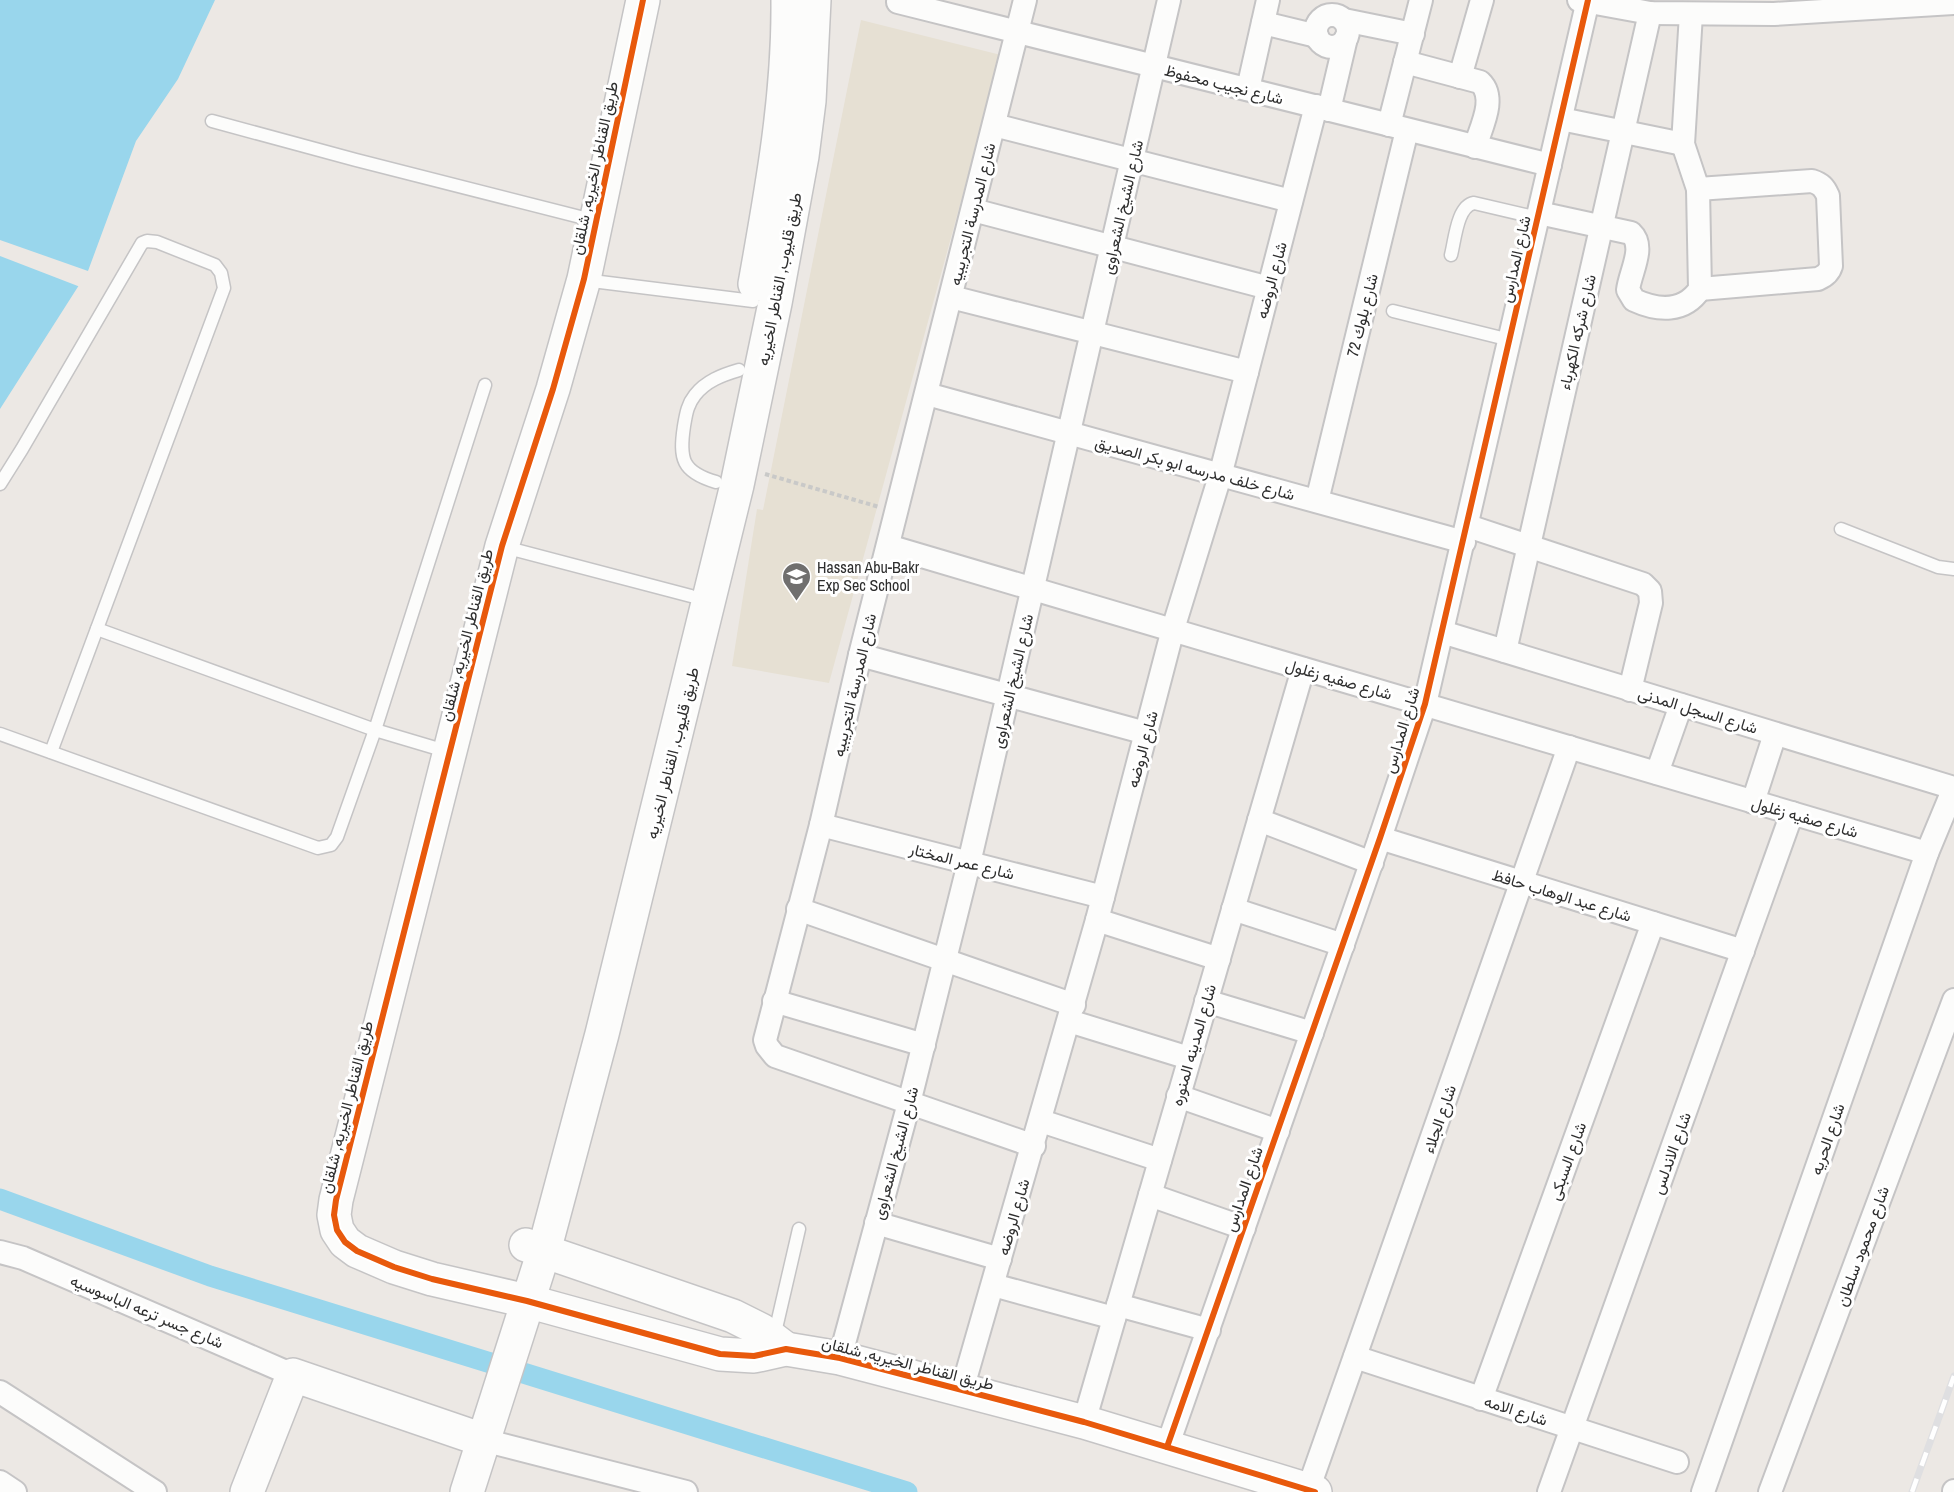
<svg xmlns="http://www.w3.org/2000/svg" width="1954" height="1492" viewBox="0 0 1954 1492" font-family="'Archivo Narrow',Vazirmatn,sans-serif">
  <rect width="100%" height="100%" fill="#ece8e4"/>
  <!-- education -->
  <polygon fill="#e6e0d3" points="861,20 1001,55 829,683 732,666 757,509 763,510"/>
  <!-- water -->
  <polygon fill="#99d6ec" points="0,0 215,0 178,79 136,141 88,271 0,409"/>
  <!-- pier -->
  <polygon fill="#ece8e4" points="0,240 88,271 91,273 83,288 0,256"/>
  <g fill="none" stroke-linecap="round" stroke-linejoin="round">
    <!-- canal -->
    <polyline stroke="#99d6ec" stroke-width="21" points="0,1199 210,1276 907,1492"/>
    <defs>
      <g id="lane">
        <polyline points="212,121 356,160 596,221"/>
        <path d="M1451 255C1455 240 1457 206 1474 203L1538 218"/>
        <polyline points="584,280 753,301"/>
        <polyline points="1393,311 1510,340"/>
        <path d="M716 482C682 472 679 459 684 426 686 415 687 405 695 395 706 381 722 375 739 370"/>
        <polyline points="0,484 22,449 142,243 147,241 157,242 215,265 221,273 224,288 51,752"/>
        <polyline points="1841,529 1938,567 1954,569"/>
        <polyline points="504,547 691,596"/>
        <polyline points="97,629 375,730 449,752"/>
        <polyline points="0,734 318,848 331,845 337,837 375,730 485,385"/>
        <polyline points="774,1337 799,1229"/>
      </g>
      <g id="street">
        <polyline points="1025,0 860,655 821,825 765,1040 767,1046 775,1056 1034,1146"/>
        <polyline points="1579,0 1650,13 1774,14 1954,3"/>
        <polyline points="898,2 1550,165"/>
        <circle cx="1332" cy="31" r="16"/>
        <polyline points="1344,20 1413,34"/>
        <polyline points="1263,23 1317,36"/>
        <path d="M1405 62 1480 82C1497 98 1481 127 1475 147"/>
        <polyline points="1460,77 1482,0"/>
        <polyline points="1248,89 1268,0"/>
        <polyline points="1329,110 1346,38"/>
        <polyline points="1561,119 1683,144"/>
        <polyline points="994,125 1291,201"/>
        <polyline points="1389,125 1421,0"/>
        <path d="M1698 189 1812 181C1821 184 1824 187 1828 196L1831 266C1829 273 1825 276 1818 279L1700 289"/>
        <polyline points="973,210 1269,288"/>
        <path d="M1539 213 1631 233C1646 247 1630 272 1628 290L1634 300C1658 311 1684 313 1700 289L1698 189 1683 144 1691 14"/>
        <polyline points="951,297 1247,372"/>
        <polyline points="927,394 1464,542"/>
        <polyline points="1317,501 1407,130"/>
        <polyline points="1468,526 1643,584 1650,591 1651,603 1630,690"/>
        <polyline points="888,546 1927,853"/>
        <polyline points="1442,632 1954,788"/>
        <polyline points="1505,651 1650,13"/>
        <polyline points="860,655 1146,733"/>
        <polyline points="1657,773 1681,705"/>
        <polyline points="1753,802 1775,734"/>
        <polyline points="1259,820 1372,863"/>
        <polyline points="821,825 1103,897"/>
        <polyline points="1380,838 1743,951"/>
        <polyline points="798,909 1074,1005"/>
        <polyline points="1233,909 1343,945"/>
        <polyline points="1097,920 1219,959"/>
        <polyline points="774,1001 924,1045"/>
        <polyline points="1206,1001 1312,1033"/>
        <polyline points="1069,1021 1189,1058"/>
        <polyline points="1178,1096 1278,1131"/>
        <polyline points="1041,1121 1160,1160"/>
        <polyline points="1150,1195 1244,1228"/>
        <polyline points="876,1223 1000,1259"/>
        <polyline points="0,1252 23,1258 293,1375"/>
        <polyline points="993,1285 1114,1318"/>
        <polyline points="1118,1305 1209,1330"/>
        <polyline points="1355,1357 1677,1462"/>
        <polyline points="840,1358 909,1103 969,863 1169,0"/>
        <polyline points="962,1390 1097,920 1173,629 1220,476 1316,106"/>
        <polyline points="0,1392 155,1492"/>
        <polyline points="1481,1399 1653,923"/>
        <polyline points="1084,1422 1303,669"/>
        <polyline points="483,1440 686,1492"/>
        <polyline points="1167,1447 1380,838 1425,704 1588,0"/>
        <polyline points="0,1482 15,1492"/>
        <polyline points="1308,1490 1569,747"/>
        <polyline points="1549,1492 1792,813"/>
        <polyline points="1703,1492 1927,853 1954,788"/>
        <polyline points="1770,1492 1954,1000"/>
        <polyline points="1954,1492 1954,1491"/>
      </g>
      <g id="secondary">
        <polyline points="643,0 584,279 553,389 502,546 336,1200 334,1215 337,1230 345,1242 357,1251 394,1267 432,1279 527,1301 720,1354 754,1356 786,1349 840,1358 1084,1422 1315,1492"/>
        <path d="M755 284C772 189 789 96 788 0"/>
        <polyline points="526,1245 733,1316 761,1330 786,1349"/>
        <polyline points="247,1492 293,1375 483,1440"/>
        <polyline points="467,1492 544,1251 602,1034 737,485 775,303 802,156 809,101 814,0"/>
      </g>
    </defs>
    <!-- lane casing -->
    <use href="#lane" stroke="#c5c4c5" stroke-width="15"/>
    <!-- street casing -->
    <use href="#street" stroke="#c5c4c5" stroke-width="26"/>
    <!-- secondary casing -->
    <use href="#secondary" stroke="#c5c4c5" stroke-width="36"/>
    <!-- path -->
    <polyline stroke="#c9c9c8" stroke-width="4" stroke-dasharray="4.5 3" stroke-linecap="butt" points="765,474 879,507"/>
    <!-- lane -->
    <use href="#lane" stroke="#fcfcfb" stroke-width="12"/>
    <!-- street -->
    <use href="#street" stroke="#fcfcfb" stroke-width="22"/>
    <!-- secondary -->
    <use href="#secondary" stroke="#fcfcfb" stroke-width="33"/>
    <defs>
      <polyline id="rail" points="1912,1492 1954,1376"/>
    </defs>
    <!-- rail casing -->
    <use href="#rail" stroke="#dfdfe1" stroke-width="7"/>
    <!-- rail -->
    <use href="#rail" stroke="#fff" stroke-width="4.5" stroke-dasharray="14" stroke-linecap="butt"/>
    <defs>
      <g id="cycleway">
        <polyline points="643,0 584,279 553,389 502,546 336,1200 334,1215 337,1230 345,1242 357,1251 394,1267 432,1279 527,1301 720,1354 754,1356 786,1349 840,1358 1084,1422 1315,1492"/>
        <polyline points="1167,1447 1380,838 1425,704 1588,0"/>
      </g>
    </defs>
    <!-- cycleway casing -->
    <use href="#cycleway" stroke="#fff" stroke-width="10"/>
    <!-- cycleway -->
    <use href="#cycleway" stroke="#e8590c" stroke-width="6"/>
  </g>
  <!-- icons -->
  <defs>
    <symbol id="school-pin" viewBox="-11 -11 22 30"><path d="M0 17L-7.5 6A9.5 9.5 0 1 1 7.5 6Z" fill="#706f6e" stroke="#fff"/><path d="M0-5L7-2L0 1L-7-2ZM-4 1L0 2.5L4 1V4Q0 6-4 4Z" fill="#fff"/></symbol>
  </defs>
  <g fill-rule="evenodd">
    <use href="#school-pin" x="780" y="560" width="33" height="45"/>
  </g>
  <g text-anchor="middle" stroke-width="6" stroke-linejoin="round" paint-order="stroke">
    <!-- street labels -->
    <g font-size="16" fill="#2e2e2e" stroke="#fff">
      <text transform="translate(1224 84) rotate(14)" y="6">شارع نجيب محفوظ</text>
      <text transform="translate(594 168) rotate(-78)" y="6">طريق القناطر الخيريه, شلقان</text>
      <text transform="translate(1122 207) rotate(-77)" y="6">شارع الشيخ الشعراوى</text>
      <text transform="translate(972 214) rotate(-76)" y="6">شارع المدرسة التجريبيه</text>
      <text transform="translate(1515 259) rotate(-77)" y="6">شارع المدارس</text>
      <text transform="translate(779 279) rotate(-79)" y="6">طريق قليوب, القناطر الخيريه</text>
      <text transform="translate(1271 280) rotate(-75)" y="6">شارع الروضه</text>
      <text transform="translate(1362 315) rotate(-76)" y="6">شارع بلوك 72</text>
      <text transform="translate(1577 332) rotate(-77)" y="6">شارع شركه الكهرباء</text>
      <text transform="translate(1195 468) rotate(15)" y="6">شارع خلف مدرسه ابو بكر الصديق</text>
      <text transform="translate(466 635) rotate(-76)" y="6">طريق القناطر الخيريه, شلقان</text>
      <text transform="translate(1339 679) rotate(16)" y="6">شارع صفيه زغلول</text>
      <text transform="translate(1012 681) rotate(-77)" y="6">شارع الشيخ الشعراوى</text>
      <text transform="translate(854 685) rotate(-77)" y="6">شارع المدرسة التجريبيه</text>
      <text transform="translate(1698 710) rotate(17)" y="6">شارع السجل المدنى</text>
      <text transform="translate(1401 730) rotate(-73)" y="6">شارع المدارس</text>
      <text transform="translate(1142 749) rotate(-75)" y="6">شارع الروضه</text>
      <text transform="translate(672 753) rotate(-76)" y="6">طريق قليوب, القناطر الخيريه</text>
      <text transform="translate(1805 817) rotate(16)" y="6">شارع صفيه زغلول</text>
      <text transform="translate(962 861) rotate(14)" y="6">شارع عمر المختار</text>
      <text transform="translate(1562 895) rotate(17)" y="6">شارع عبد الوهاب حافظ</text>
      <text transform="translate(1193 1045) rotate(-74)" y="6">شارع المدينه المنوره</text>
      <text transform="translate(346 1107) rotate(-76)" y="6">طريق القناطر الخيريه, شلقان</text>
      <text transform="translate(1439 1119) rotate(-71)" y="6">شارع الجلاء</text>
      <text transform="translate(1827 1139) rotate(-71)" y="6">شارع الحريه</text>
      <text transform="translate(895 1153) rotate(-75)" y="6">شارع الشيخ الشعراوى</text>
      <text transform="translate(1671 1153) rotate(-70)" y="6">شارع الاندلس</text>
      <text transform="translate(1567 1161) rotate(-70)" y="6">شارع السبكى</text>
      <text transform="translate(1243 1189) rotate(-71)" y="6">شارع المدارس</text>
      <text transform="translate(1013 1217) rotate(-74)" y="6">شارع الروضه</text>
      <text transform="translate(1862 1246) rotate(-70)" y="6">شارع محمود سلطان</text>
      <text transform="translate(147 1311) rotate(23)" y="6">شارع جسر ترعه الباسوسيه</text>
      <text transform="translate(908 1363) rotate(14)" y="6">طريق القناطر الخيريه, شلقان</text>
      <text transform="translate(1516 1410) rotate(18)" y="6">شارع الامه</text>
    </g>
    <!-- poi labels -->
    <g font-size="16" fill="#2e2e2e" stroke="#fff" text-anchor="start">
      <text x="817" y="573">Hassan Abu-Bakr<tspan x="817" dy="18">Exp Sec School</tspan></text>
    </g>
  </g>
</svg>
